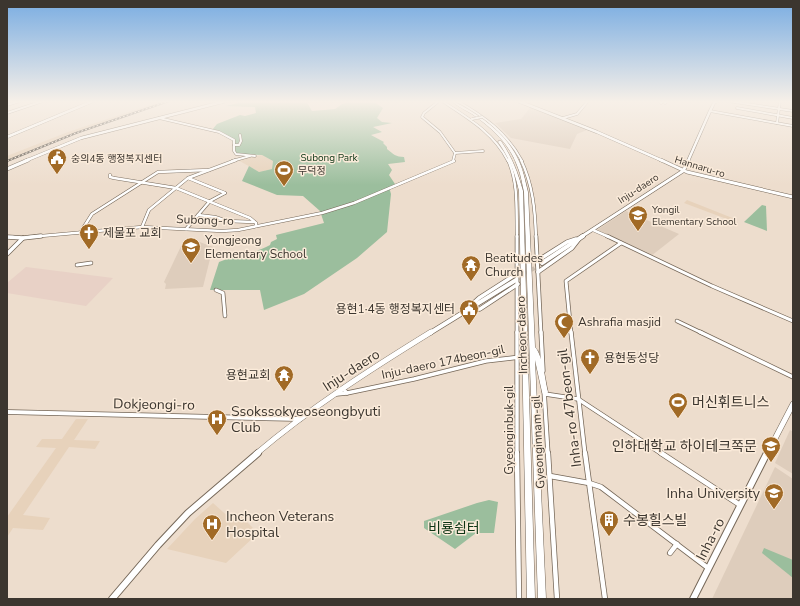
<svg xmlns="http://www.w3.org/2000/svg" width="800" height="606" viewBox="0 0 800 606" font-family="'Nunito Sans','Noto Sans KR',sans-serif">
  <rect width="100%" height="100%" fill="#edddcd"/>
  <!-- built -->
  <g fill="#e7d2bb">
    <polygon points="162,101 171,101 73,135 7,162 7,156 68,132"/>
    <polygon points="262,155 273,161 272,169 259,172 238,160"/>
    <polygon points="687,200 735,219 732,221 684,203"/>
    <polygon points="76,419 88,419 74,440 100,441 95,449 69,447 23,515 50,518 43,530 13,528 7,537 7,517 56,448 36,447 42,439 62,439"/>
    <polygon points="213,503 232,520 241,516 258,533 226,563 167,549 195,519"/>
  </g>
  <!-- industrial -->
  <polygon fill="#e8d1c6" points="26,267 113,278 86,306 7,293 7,283"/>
  <!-- education -->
  <g fill="#decdbc">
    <polygon points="531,107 587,130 577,134 570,149 511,138 495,123 521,119"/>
    <polygon points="626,211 679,234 651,256 597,230"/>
    <polygon points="197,241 213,247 203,287 165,289 166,284 164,282 183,242"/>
    <polygon points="790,430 793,432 793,474 775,463"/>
    <polygon points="775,467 793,479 793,599 712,599"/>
  </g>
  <!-- green -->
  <g fill="#9bbe9d">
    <path d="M247 101H264L269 103 306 101 312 111 335 109 342 104 354 101H373L383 108 377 118 382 122 392 123 373 127 382 132 371 135 384 142 383 143 387 147V149C393 154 396 157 404 157L405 162 388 164 392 170 389 175 395 184 389 187 391 194 387 232 357 258 304 294 264 310 260 290H210L219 262C236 255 254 254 270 245L271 242 277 239 276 235 324 223 320 211 303 196 277 195 242 181 249 166 259 172 272 169 273 161 262 155 236 154C233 134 230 137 212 130L217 124 240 115 245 116 256 113 255 107 226 106Z"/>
    <polygon points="762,205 766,206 767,231 744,222"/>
    <polygon points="489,500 498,502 494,533 476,533 455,549 424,528 424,521 477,503"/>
    <polygon points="764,548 793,560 793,578 762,553"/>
  </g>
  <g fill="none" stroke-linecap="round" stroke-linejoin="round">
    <!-- minor-tunnel -->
    <polyline stroke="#cabcad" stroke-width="3.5" stroke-dasharray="3.5 2" stroke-linecap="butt" points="520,357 540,351"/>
    <!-- secondary-tunnel -->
    <polyline stroke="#cabcad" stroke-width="4" stroke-dasharray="4 2" stroke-linecap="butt" points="516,280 542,263"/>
    <defs>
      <g id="minor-far4">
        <path d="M442 101C468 118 494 133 508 161"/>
        <path d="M457 101C484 116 507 133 522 161"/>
        <polyline points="728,101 793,111"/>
        <polyline points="791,101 793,101"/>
        <polyline points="661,103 663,101"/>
        <polyline points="665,103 667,101"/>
        <polyline points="7,105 20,101"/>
        <polyline points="737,108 793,118"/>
        <polyline points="710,111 793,126"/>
        <polyline points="159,118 219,132 234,140 234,151 236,154 255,156"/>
        <polyline points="563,118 577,114 588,101"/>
        <polyline points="777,123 780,101"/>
        <polyline points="234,145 239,145 241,141 240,135"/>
        <polyline points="455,153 483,151"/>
        <polyline points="232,161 250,156"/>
      </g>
      <g id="minor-far3">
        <path d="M508 160C519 184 516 212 517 237"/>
        <path d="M521 160C533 185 535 210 536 237"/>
        <polyline points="110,175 110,177 114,178 176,188 250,218 256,223 256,226"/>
        <polyline points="188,178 225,193"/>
        <polyline points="198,215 215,217 227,221 253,222"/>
        <polyline points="142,227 149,210 188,178 236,160"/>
        <polyline points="186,229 210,201 225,193"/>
        <polyline points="593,230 609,237"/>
        <polyline points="80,233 92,214 158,172 209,170"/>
      </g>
      <g id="minor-far2">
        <polyline points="517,236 517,333"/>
        <polyline points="536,236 541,333"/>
        <polyline points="607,236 712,286 793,321"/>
        <polyline points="77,265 91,263"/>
        <polyline points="216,290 223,293 225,316"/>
        <polyline points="677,321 702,333"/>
        <polyline points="571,333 566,281 621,243"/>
      </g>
      <g id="minor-far1">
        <polyline points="541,332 543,371"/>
        <polyline points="571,332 585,454"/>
        <polyline points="700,332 793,377"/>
        <polyline points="544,390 548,454"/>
        <polyline points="347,393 414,379 486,361 520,357"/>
        <polyline points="337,394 347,393 345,391"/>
        <polyline points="545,394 578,399 662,454"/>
        <polyline points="517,454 517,332"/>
      </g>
      <g id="minor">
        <polyline points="517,453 519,599"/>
        <polyline points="548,453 557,599"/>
        <polyline points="585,453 605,599"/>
        <polyline points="661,453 740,505"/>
        <polyline points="550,476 589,483 601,487 708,568"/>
        <polyline points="670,553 677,544"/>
      </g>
      <g id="tertiary-far3">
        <polyline points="439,101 424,113 422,117 440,132 455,153 453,161"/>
        <polyline points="7,113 43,101"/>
      </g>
      <g id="tertiary-far2">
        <polyline points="7,237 13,237"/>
        <polyline points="30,237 142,227 222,231 238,230 322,213 354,203 454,161"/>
      </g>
      <g id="tertiary-far1">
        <polyline points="7,237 23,238 41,236"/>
        <polyline points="7,254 23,238"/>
        <polyline points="537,261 567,242 576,239"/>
        <polyline points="538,272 572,248 579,239"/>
        <polyline points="467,309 479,298 518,273"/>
        <polyline points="466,311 480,309 518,284"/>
      </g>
      <polyline id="tertiary" points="7,412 300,419"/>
      <g id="secondary-far4">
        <polyline points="518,101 597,132 663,161"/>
        <polyline points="7,137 93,101"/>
        <polyline points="688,161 710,111 714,103 717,101"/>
      </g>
      <g id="secondary-far3">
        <polyline points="661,160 687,172 793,197"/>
        <polyline points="581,237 683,171 689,160"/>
      </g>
      <g id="secondary-far2">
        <polyline points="542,263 583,236"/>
        <polyline points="430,333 516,280"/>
      </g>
      <g id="secondary-far1">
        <path d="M256 454C310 408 371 369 431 332"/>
        <polyline points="767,454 793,404"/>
      </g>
      <g id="secondary">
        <polyline points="112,599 158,545 188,513 258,453"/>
        <polyline points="693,599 767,453"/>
      </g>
      <polyline id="primary-far1" points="25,161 81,138 226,101"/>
      <polyline id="primary" points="7,169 28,160"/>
      <g id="trunk">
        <path d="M451 101H453C478 114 504 131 517 157 523 168 525 180 528 192L535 347C543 356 545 380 548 392L547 394H543L542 392 535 360 546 599H538L524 192C522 184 521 175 518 168 510 144 492 128 472 114 465 110 457 106 451 101Z"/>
        <path d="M499 141H501C512 157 518 173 523 191L535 599H527L519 191C515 173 509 157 498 142Z"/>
      </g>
    </defs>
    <!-- minor-far4 casing -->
    <use href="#minor-far4" stroke="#756758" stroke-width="3"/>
    <!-- minor-far3 casing -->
    <use href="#minor-far3" stroke="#756758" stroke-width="3.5"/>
    <!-- minor-far2 casing -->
    <use href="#minor-far2" stroke="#756758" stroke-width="4.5"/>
    <!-- minor-far1 casing -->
    <use href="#minor-far1" stroke="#756758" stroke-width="5"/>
    <!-- minor casing -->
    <use href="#minor" stroke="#756758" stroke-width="6"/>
    <!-- tertiary-far3 casing -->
    <use href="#tertiary-far3" stroke="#756758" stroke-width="3"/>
    <!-- tertiary-far2 casing -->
    <use href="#tertiary-far2" stroke="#756758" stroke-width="3.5"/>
    <!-- tertiary-far1 casing -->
    <use href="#tertiary-far1" stroke="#756758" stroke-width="5"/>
    <!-- tertiary casing -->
    <use href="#tertiary" stroke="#756758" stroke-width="5.5"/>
    <!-- secondary-far4 casing -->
    <use href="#secondary-far4" stroke="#756758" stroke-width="3.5"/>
    <!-- secondary-far3 casing -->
    <use href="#secondary-far3" stroke="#756758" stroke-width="4"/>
    <!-- secondary-far2 casing -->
    <use href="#secondary-far2" stroke="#756758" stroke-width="5.5"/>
    <!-- secondary-far1 casing -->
    <use href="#secondary-far1" stroke="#756758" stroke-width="6"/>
    <!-- secondary casing -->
    <use href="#secondary" stroke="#756758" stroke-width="8"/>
    <!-- primary-far1 casing -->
    <use href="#primary-far1" stroke="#756758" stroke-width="3.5"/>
    <!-- primary casing -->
    <use href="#primary" stroke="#756758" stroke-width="4.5"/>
    <!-- trunk casing -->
    <use href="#trunk" stroke="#756758" stroke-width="1"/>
    <!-- minor-far4 -->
    <use href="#minor-far4" stroke="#fff" stroke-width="2"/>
    <!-- minor-far3 -->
    <use href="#minor-far3" stroke="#fff" stroke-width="2.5"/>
    <!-- minor-far2 -->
    <use href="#minor-far2" stroke="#fff" stroke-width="3"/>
    <!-- minor-far1 -->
    <use href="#minor-far1" stroke="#fff" stroke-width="3.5"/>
    <!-- minor -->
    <use href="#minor" stroke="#fff" stroke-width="4.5"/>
    <!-- tertiary-far3 -->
    <use href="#tertiary-far3" stroke="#fff" stroke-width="2"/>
    <!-- tertiary-far2 -->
    <use href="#tertiary-far2" stroke="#fff" stroke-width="2.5"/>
    <!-- tertiary-far1 -->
    <use href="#tertiary-far1" stroke="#fff" stroke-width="3.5"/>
    <!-- tertiary -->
    <use href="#tertiary" stroke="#fff" stroke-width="4"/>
    <!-- secondary-far4 -->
    <use href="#secondary-far4" stroke="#fff" stroke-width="2.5"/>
    <!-- secondary-far3 -->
    <use href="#secondary-far3" stroke="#fff" stroke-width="3"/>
    <!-- secondary-far2 -->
    <use href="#secondary-far2" stroke="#fff" stroke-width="4"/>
    <!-- secondary-far1 -->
    <use href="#secondary-far1" stroke="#fff" stroke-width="5"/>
    <!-- secondary -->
    <use href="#secondary" stroke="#fff" stroke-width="6"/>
    <!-- primary-far1 -->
    <use href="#primary-far1" stroke="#fff" stroke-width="2.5"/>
    <!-- primary -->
    <use href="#primary" stroke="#fff" stroke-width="3.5"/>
    <!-- trunk -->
    <use href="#trunk" fill="#fff" fill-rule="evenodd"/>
    <defs>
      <polyline id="rail" points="7,161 76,133 169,101"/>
    </defs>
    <!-- rail casing -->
    <use href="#rail" stroke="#585148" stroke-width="2"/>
    <!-- rail -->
    <use href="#rail" stroke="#fbebda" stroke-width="1" stroke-dasharray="2" stroke-linecap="butt"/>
    <defs>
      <polyline id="minor-bridge" points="472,119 482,117"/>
    </defs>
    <!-- minor-bridge casing -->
    <use href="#minor-bridge" stroke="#756758" stroke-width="3" stroke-linecap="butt"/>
    <!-- minor-bridge -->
    <use href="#minor-bridge" stroke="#fff" stroke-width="2"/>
  </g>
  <!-- sky -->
  <linearGradient id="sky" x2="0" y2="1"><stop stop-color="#7aade2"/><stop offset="0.55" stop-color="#f7f0e8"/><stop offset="1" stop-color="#f7f0e8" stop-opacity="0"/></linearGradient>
  <rect width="800" height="185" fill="url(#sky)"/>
  <!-- icons -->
  <defs>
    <symbol id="civic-pin" viewBox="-11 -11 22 30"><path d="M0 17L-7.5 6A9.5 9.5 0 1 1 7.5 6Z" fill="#a16a26" stroke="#fbebda"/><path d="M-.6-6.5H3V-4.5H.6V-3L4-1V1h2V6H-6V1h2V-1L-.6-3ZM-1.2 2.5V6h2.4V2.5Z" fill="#fff"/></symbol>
    <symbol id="stadium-pin" viewBox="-11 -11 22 30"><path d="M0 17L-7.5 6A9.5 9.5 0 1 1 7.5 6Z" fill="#a16a26" stroke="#fbebda"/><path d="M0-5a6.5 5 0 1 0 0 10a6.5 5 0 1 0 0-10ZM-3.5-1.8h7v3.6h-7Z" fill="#fff"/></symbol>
    <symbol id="school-pin" viewBox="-11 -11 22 30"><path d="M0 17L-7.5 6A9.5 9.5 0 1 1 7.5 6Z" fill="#a16a26" stroke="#fbebda"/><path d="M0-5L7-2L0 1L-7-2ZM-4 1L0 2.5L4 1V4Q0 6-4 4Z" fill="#fff"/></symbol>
    <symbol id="church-pin" viewBox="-11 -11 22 30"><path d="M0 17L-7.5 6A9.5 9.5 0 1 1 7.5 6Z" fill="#a16a26" stroke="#fbebda"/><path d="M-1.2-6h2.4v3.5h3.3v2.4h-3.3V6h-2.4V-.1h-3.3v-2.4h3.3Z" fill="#fff"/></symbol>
    <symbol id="temple-pin" viewBox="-11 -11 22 30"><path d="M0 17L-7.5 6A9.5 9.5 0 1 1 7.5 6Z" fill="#a16a26" stroke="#fbebda"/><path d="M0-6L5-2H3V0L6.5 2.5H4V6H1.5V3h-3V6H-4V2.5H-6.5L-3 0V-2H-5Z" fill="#fff"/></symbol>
    <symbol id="mosque-pin" viewBox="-11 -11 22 30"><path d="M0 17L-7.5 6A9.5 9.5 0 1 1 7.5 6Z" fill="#a16a26" stroke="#fbebda"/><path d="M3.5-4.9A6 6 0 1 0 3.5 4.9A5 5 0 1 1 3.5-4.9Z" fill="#fff"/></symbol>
    <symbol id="hospital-pin" viewBox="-11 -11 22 30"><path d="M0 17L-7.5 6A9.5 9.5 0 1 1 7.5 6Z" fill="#a16a26" stroke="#fbebda"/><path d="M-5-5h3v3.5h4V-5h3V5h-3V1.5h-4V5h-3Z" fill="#fff"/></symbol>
    <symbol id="university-pin" viewBox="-11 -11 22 30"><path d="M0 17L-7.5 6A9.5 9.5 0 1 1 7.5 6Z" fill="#a16a26" stroke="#fbebda"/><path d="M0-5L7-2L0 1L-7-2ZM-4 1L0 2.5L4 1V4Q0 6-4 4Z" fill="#fff"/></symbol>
    <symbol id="building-pin" viewBox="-11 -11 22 30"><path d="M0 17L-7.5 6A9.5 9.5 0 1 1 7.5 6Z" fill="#a16a26" stroke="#fbebda"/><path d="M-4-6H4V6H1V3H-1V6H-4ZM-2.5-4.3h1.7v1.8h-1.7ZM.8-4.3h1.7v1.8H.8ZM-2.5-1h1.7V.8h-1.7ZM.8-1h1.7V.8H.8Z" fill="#fff"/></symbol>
  </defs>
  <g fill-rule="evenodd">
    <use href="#civic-pin" x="46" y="147" width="22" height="30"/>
    <use href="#stadium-pin" x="273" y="159" width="22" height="30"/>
    <use href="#school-pin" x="627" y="204" width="22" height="30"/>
    <use href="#church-pin" x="78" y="222" width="22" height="30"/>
    <use href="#school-pin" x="180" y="236" width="22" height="30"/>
    <use href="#temple-pin" x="460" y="254" width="22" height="30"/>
    <use href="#civic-pin" x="458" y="298" width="22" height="30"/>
    <use href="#mosque-pin" x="553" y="311" width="22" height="30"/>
    <use href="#church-pin" x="579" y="347" width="22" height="30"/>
    <use href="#temple-pin" x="273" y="364" width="22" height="30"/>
    <use href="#stadium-pin" x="667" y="391" width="22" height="30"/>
    <use href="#hospital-pin" x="206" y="408" width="22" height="30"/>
    <use href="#university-pin" x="760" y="435" width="22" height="30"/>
    <use href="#university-pin" x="763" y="482" width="22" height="30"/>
    <use href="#building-pin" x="598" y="509" width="22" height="30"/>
    <use href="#hospital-pin" x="201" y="513" width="22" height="30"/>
  </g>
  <g text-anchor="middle" stroke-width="3" stroke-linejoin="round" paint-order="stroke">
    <!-- far-park labels -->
    <g font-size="10" fill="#0d3514" stroke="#fbebda">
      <text x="329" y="161">Subong Park</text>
    </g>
    <!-- far-poi labels -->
    <g font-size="10" fill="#3c362f" stroke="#fbebda" text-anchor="start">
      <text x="71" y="162">숭의4동 행정복지센터</text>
      <text x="298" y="174">무덕정</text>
      <text x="652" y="213">Yongil<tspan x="652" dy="12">Elementary School</tspan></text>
    </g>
    <!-- far-street labels -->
    <g font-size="10" fill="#3c362f" stroke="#fbebda">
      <text transform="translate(700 166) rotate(17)" y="4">Hannaru-ro</text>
      <text transform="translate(638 188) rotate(-33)" y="4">Inju-daero</text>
    </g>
    <!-- street labels -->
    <g font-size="12" fill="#3c362f" stroke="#fbebda">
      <text transform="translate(205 220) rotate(2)" y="4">Subong-ro</text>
      <text transform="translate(522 335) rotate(-92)" y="4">Incheon-daero</text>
      <text transform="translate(443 362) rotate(-12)" y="4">Inju-daero 174beon-gil</text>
      <text transform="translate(509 430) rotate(-90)" y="4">Gyeonginbuk-gil</text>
      <text transform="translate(538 442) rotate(-93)" y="4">Gyeonginnam-gil</text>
    </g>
    <!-- poi labels -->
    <g font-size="12" fill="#3c362f" stroke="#fbebda" text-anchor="start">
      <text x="103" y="237">제물포 교회</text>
      <text x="205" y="244">Yongjeong<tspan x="205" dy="14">Elementary School</tspan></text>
      <text x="485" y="262">Beatitudes<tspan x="485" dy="14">Church</tspan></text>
      <text x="455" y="313" text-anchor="end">용현1·4동 행정복지센터</text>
      <text x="578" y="326">Ashrafia masjid</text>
      <text x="604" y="362">용현동성당</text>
      <text x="270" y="379" text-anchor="end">용현교회</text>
    </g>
    <!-- near-street labels -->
    <g font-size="14" fill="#3c362f" stroke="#fbebda">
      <text transform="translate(351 370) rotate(-33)" y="5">Inju-daero</text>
      <text transform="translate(154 404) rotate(1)" y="5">Dokjeongi-ro</text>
      <text transform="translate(569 408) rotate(-97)" y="5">Inha-ro 47beon-gil</text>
      <text transform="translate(710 539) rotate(-63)" y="5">Inha-ro</text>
    </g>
    <!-- near-poi labels -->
    <g font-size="14" fill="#3c362f" stroke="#fbebda" text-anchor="start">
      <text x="692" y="407">머신휘트니스</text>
      <text x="231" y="416">Ssokssokyeoseongbyuti<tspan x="231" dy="16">Club</tspan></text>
      <text x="757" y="451" text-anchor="end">인하대학교 하이테크쪽문</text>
      <text x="760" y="498" text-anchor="end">Inha University</text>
      <text x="226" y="521">Incheon Veterans<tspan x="226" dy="16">Hospital</tspan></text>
      <text x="623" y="525">수봉힐스빌</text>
    </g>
    <!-- near-park labels -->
    <g font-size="14" fill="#0d3514" stroke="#fbebda">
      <text x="454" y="533">비룡쉼터</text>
    </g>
  </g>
  <!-- border -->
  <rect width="800" height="606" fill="none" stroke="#3c362f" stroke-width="16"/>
</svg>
